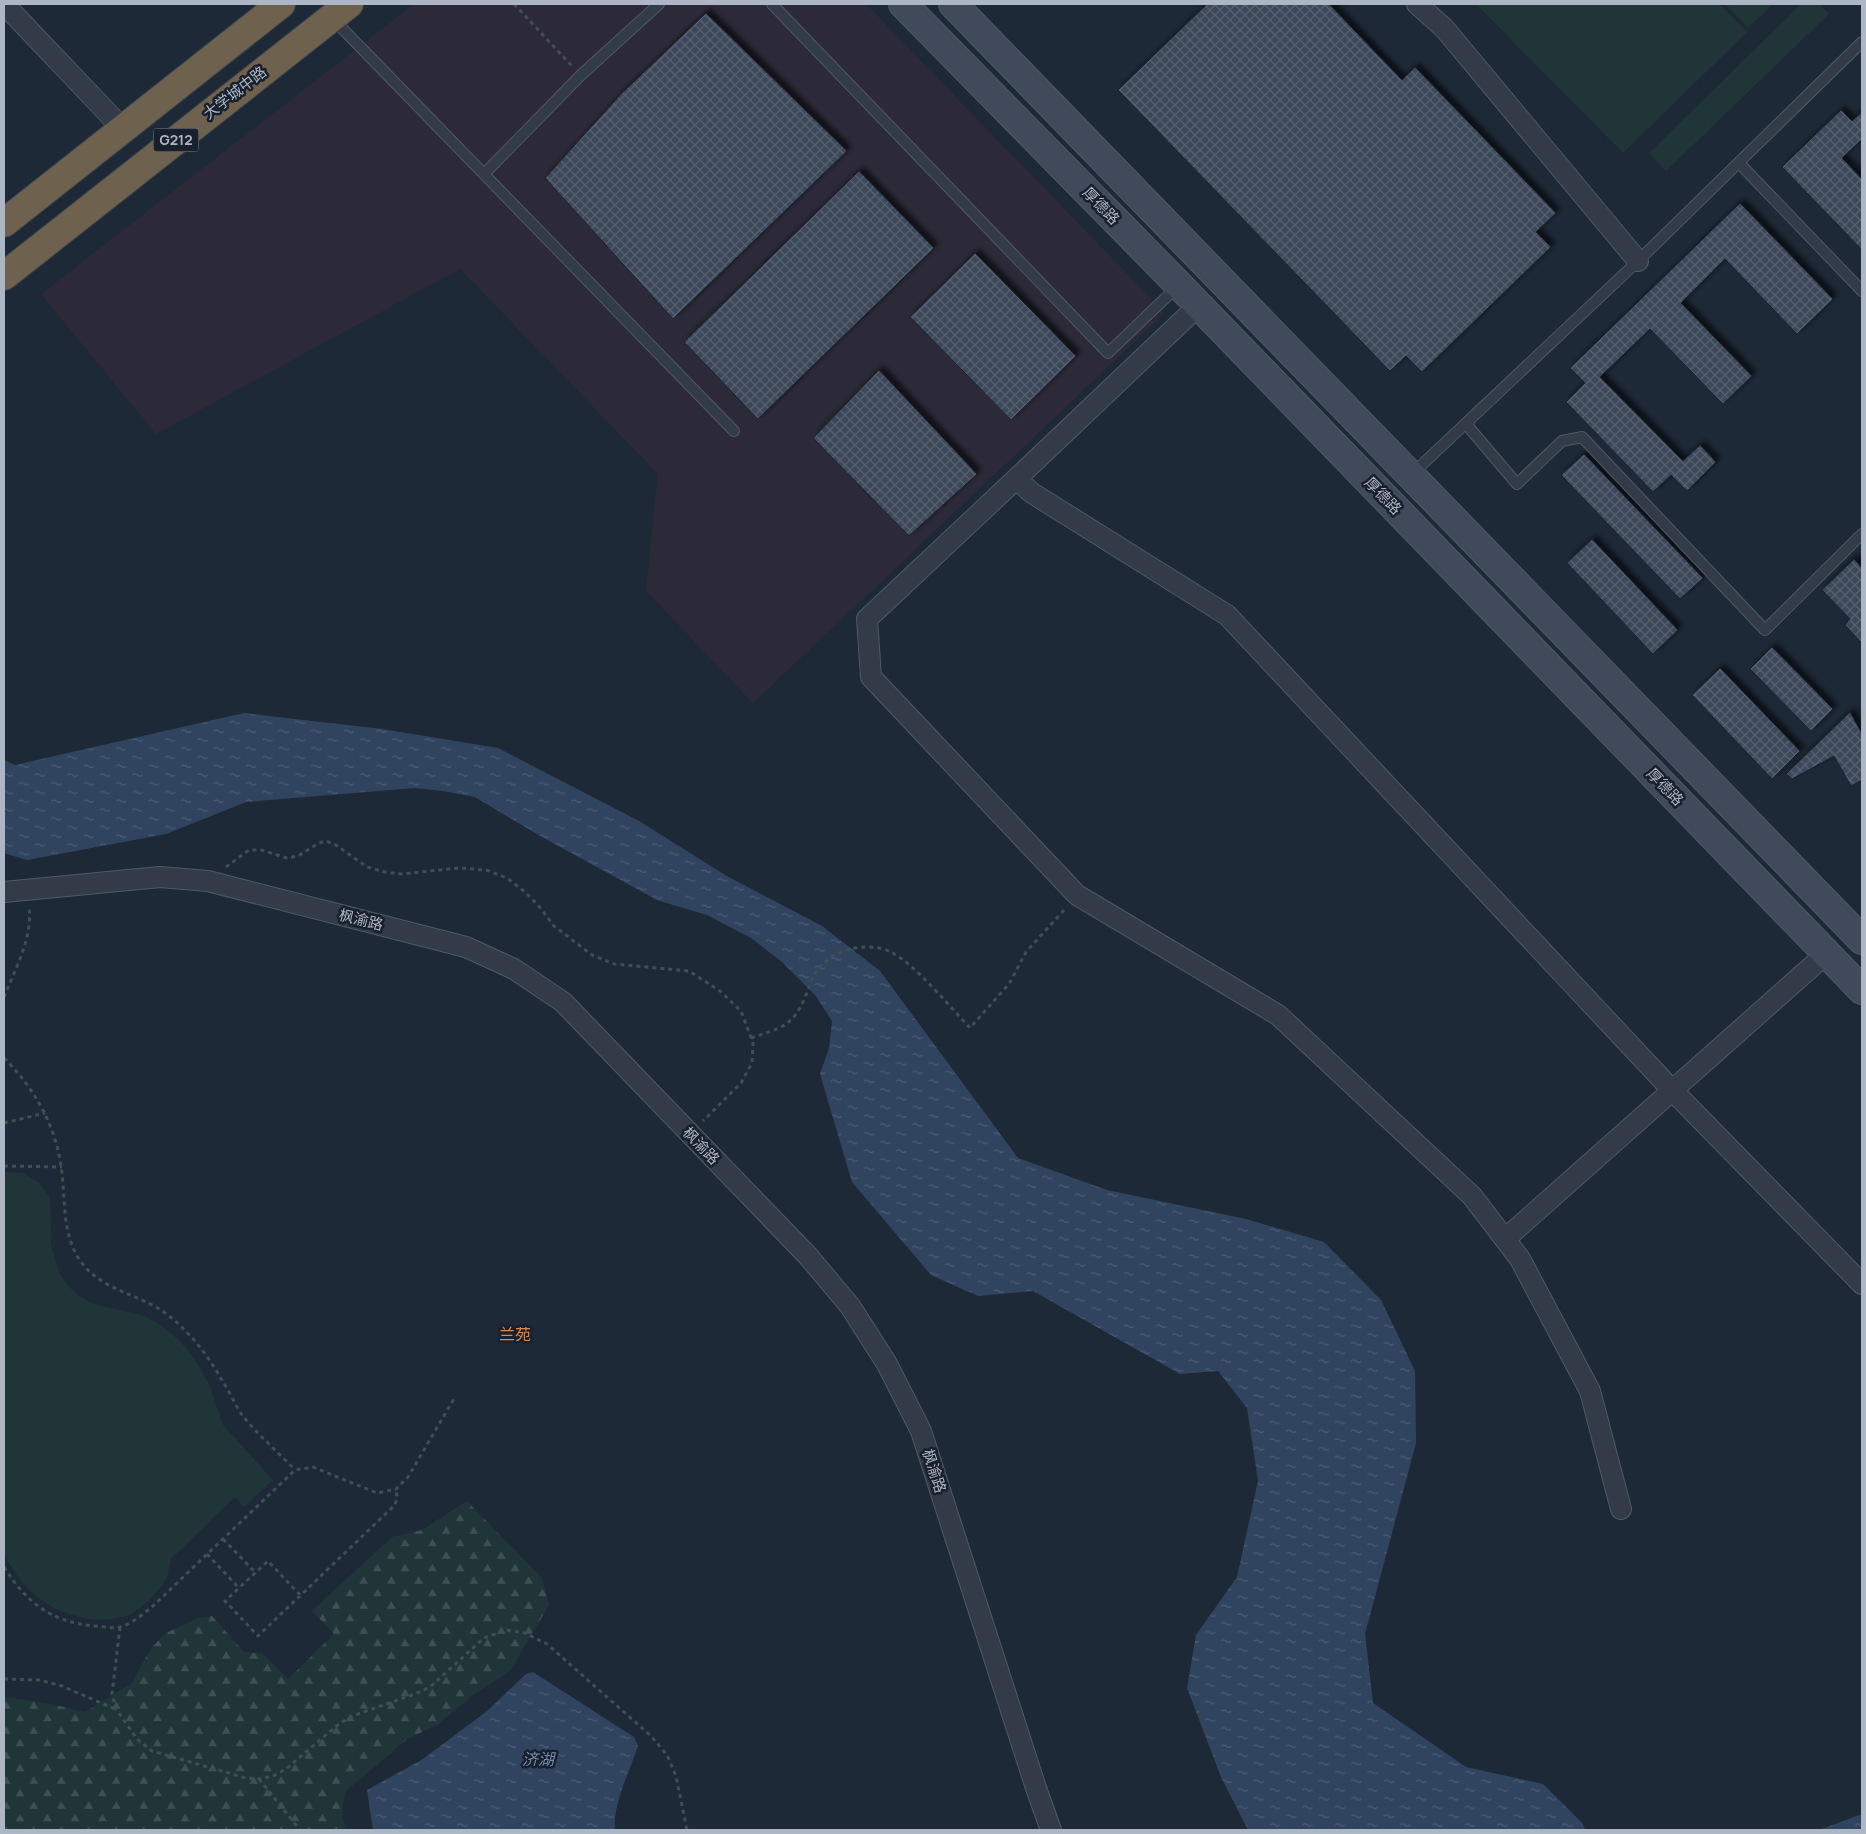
<svg xmlns="http://www.w3.org/2000/svg" width="1866" height="1834" viewBox="0 0 1866 1834" font-family="Manrope,'Noto Sans SC',sans-serif">
  <defs>
    <pattern id="forest-firs" width="22" height="20" patternUnits="userSpaceOnUse" patternTransform="scale(1.25)"><rect width="22" height="20" fill="#203538"/><path d="M5 1l3.5 6h-7zM16 11l3.5 6h-7z" fill="#3e5053"/></pattern>
    <pattern id="water-ripples" width="26" height="14" patternUnits="userSpaceOnUse" patternTransform="scale(1.25)"><rect width="26" height="14" fill="#31445f"/><path d="M2 4q2-2 4 0t4 0M15 11q2-2 4 0t4 0" fill="none" stroke="#4c5d74"/></pattern>
    <pattern id="building-cross-hatch" width="8" height="8" patternUnits="userSpaceOnUse" patternTransform="scale(1.25)"><rect width="8" height="8" fill="#3c495a"/><path d="M0 0l8 8M0 8l8-8" fill="none" stroke="#566170"/></pattern>
    <filter id="shadow"><feDropShadow dx="4.5" dy="-4.5" stdDeviation="2.5" flood-color="#0009"/></filter>
  </defs>
  <rect width="100%" height="100%" fill="#1e2937"/>
  <!-- medical -->
  <polygon fill="#2c2a38" points="414,4 866,4 1165,313 753,703 646,591 658,474 460,269 156,434 41,294"/>
  <!-- green -->
  <g fill="#203538">
    <polygon points="1476,4 1719,4 1747,32 1623,153"/>
    <polygon points="1725,4 1773,4 1748,28"/>
    <polygon points="1801,4 1820,4 1829,14 1666,171 1649,153"/>
    <path d="M4 1172 23 1173 40 1183 50 1198 51 1244 59 1273 67 1285 79 1296 93 1304 141 1315 156 1322 172 1334 188 1350 198 1365 209 1384 223 1425 273 1480 244 1507 235 1497 171 1559C170 1564 169 1569 168 1574 162 1590 140 1613 122 1617 94 1625 58 1614 36 1596 23 1585 11 1568 4 1554Z"/>
  </g>
  <!-- forest -->
  <polygon fill="url(#forest-firs)" points="467,1501 542,1578 549,1605 510,1671 473,1695 437,1725 407,1739 345,1792 342,1811 345,1830 4,1830 4,1697 47,1703 85,1712 132,1683 151,1648 166,1633 198,1618 212,1616 244,1652 262,1653 288,1679 334,1634 312,1611 392,1537 422,1530"/>
  <!-- water -->
  <g fill="url(#water-ripples)">
    <polygon points="244,713 382,729 498,748 639,821 725,875 822,926 880,971 1018,1158 1107,1190 1246,1219 1324,1242 1381,1300 1415,1371 1416,1443 1365,1634 1373,1703 1466,1767 1543,1784 1583,1824 1585,1830 1248,1830 1221,1777 1187,1688 1196,1635 1237,1577 1258,1481 1247,1408 1218,1371 1180,1374 1033,1291 978,1296 931,1275 852,1182 820,1074 829,1048 832,1021 816,996 782,962 751,938 707,915 657,900 542,837 475,797 443,791 415,788 246,802 166,834 27,860 4,853 4,760 15,765"/>
    <path d="M533 1672 634 1737 638 1746C630 1770 612 1806 615 1830H373L367 1790 423 1759 487 1711 526 1674Z"/>
    <polygon points="1862,1814 1862,1830 1819,1830"/>
  </g>
  <!-- building -->
  <g fill="url(#building-cross-hatch)" stroke="#1a222e" filter="url(#shadow)">
    <polygon points="1207,4 1329,4 1402,80 1415,67 1556,213 1536,232 1551,247 1422,372 1406,356 1390,371 1118,90"/>
    <polygon points="706,13 847,151 673,319 545,178 621,94"/>
    <polygon points="1841,110 1852,121 1862,112 1862,139 1842,158 1862,179 1862,250 1782,167"/>
    <polygon points="859,171 934,248 758,419 684,342"/>
    <polygon points="1740,203 1833,299 1797,334 1725,259 1681,303 1752,376 1723,404 1650,329 1600,377 1683,461 1700,445 1716,462 1687,491 1671,475 1653,492 1566,402 1585,383 1570,368"/>
    <polygon points="975,253 1076,356 1011,420 910,317"/>
    <polygon points="879,370 977,474 909,536 813,438"/>
    <polygon points="1584,454 1703,578 1680,599 1561,475"/>
    <polygon points="1592,539 1678,630 1653,654 1567,563"/>
    <polygon points="1854,559 1862,568 1862,643 1845,625 1850,619 1822,590"/>
    <polygon points="1772,647 1833,709 1811,731 1750,669"/>
    <polygon points="1720,668 1800,751 1772,779 1692,695"/>
    <polygon points="1850,712 1862,734 1862,780 1851,786 1834,756 1792,779 1786,774"/>
  </g>
  <g fill="none" stroke-linecap="round" stroke-linejoin="round">
    <defs>
      <g id="lane">
        <polyline points="772,4 1108,353 1178,286"/>
        <polyline points="332,18 734,431"/>
        <polyline points="1739,163 1862,291"/>
        <polyline points="484,174 581,75 659,4"/>
        <polyline points="1466,424 1517,484 1562,441 1582,437 1765,630 1862,534"/>
        <polyline points="1412,474 1638,261 1862,42"/>
      </g>
      <g id="street">
        <polyline points="4,4 123,129"/>
        <polyline points="1417,4 1444,28 1638,261"/>
        <polyline points="1016,479 1198,306"/>
        <polyline points="4,892 160,877 208,881 466,947 514,969 563,1002 808,1256 850,1306 887,1364 921,1431 1036,1788 1051,1830"/>
        <polyline points="1505,1239 1827,953"/>
        <polyline points="1621,1509 1590,1391 1520,1259 1472,1196 1278,1015 1077,895 871,677 867,619 1016,479 1032,493 1227,615 1672,1090 1862,1284"/>
      </g>
      <g id="secondary">
        <polyline points="903,4 1179,285 1862,990"/>
        <polyline points="953,4 1862,940"/>
      </g>
      <g id="highway">
        <polyline points="4,223 281,4"/>
        <polyline points="4,276 349,4"/>
      </g>
    </defs>
    <!-- lane casing -->
    <use href="#lane" stroke="#4f5966" stroke-width="12"/>
    <!-- street casing -->
    <use href="#street" stroke="#4f5966" stroke-width="22"/>
    <!-- secondary casing -->
    <use href="#secondary" stroke="#4f5966" stroke-width="30"/>
    <!-- highway casing -->
    <use href="#highway" stroke="#3a434f" stroke-width="30"/>
    <!-- path -->
    <g stroke="#3b5152" stroke-width="3" stroke-dasharray="4 4" stroke-linecap="butt">
      <polyline points="514,4 572,66"/>
      <polyline points="226,867 249,850 261,850 287,858 298,856 319,843 326,841 336,845 367,867 385,872 402,874 459,868 486,870 507,878 524,891 538,905 554,926 592,955 614,964 689,971 720,991 741,1011 753,1043 752,1063 741,1083 703,1121"/>
      <path d="M4 997C15 969 33 938 29 907"/>
      <path d="M751 1038C780 1028 793 1027 805 997 809 989 811 979 816 972 825 960 835 953 850 949 862 946 879 946 891 952 915 964 950 1007 970 1028L1009 984 1026 952 1065 909"/>
      <path d="M4 1058C34 1088 55 1124 61 1166 66 1197 61 1231 79 1259 101 1292 140 1293 168 1315 191 1333 209 1357 223 1382 230 1392 235 1405 242 1415 257 1434 278 1452 295 1470"/>
      <polyline points="4,1123 45,1113"/>
      <polyline points="4,1166 62,1167"/>
      <polyline points="223,1539 255,1572"/>
      <polyline points="207,1554 239,1588"/>
      <path d="M4 1567C27 1603 50 1621 93 1626 101 1626 113 1629 120 1627 132 1624 143 1614 153 1606L295 1470 313 1467 377 1493 396 1489 408 1477 455 1397"/>
      <polyline points="300,1595 268,1561 225,1601 258,1636 395,1505 397,1498 396,1489"/>
      <polyline points="120,1627 112,1694 116,1709 137,1739 152,1751 246,1778 259,1779 273,1776 286,1769 340,1723 355,1715 415,1694 430,1687 484,1638 506,1630 525,1633 547,1644 651,1736 667,1755 676,1776 687,1830"/>
      <polyline points="4,1679 39,1680 62,1686 115,1709"/>
      <polyline points="259,1779 300,1830"/>
    </g>
    <!-- lane -->
    <use href="#lane" stroke="#323b47" stroke-width="10"/>
    <!-- street -->
    <use href="#street" stroke="#323b47" stroke-width="20"/>
    <!-- secondary -->
    <use href="#secondary" stroke="#404a5b" stroke-width="28"/>
    <!-- highway -->
    <use href="#highway" stroke="#6e614e" stroke-width="28"/>
  </g>
  <g text-anchor="middle" stroke-width="5" stroke-linejoin="round" paint-order="stroke">
    <!-- shield labels -->
    <rect fill="#18202c" stroke="#808997" stroke-width="1" x="153.5" y="128.5" width="45" height="23" rx="4"/>
    <g font-size="14" font-weight="bold" fill="#acb6c5">
      <text x="176" y="145">G212</text>
    </g>
    <!-- street labels -->
    <g font-size="15" fill="#acb6c5" stroke="#18202c">
      <text transform="translate(235 93) rotate(-38)" y="5">大学城中路</text>
      <text transform="translate(1101 206) rotate(46)" y="5">厚德路</text>
      <text transform="translate(1383 496) rotate(46)" y="5">厚德路</text>
      <text transform="translate(1665 787) rotate(46)" y="5">厚德路</text>
      <text transform="translate(361 920) rotate(14)" y="5">枫渝路</text>
      <text transform="translate(701 1146) rotate(46)" y="5">枫渝路</text>
      <text transform="translate(934 1471) rotate(72)" y="5">枫渝路</text>
    </g>
    <!-- neighbourhood labels -->
    <g font-size="16" fill="#d78b54" stroke="#18202c">
      <text x="515" y="1340">兰苑</text>
    </g>
    <!-- water labels -->
    <g font-size="16" font-style="italic" fill="#738daf" stroke="#18202c">
      <text x="538" y="1765">济湖</text>
    </g>
  </g>
  <!-- border -->
  <rect width="1866" height="1834" fill="none" stroke="#acb6c5" stroke-width="10"/>
</svg>
